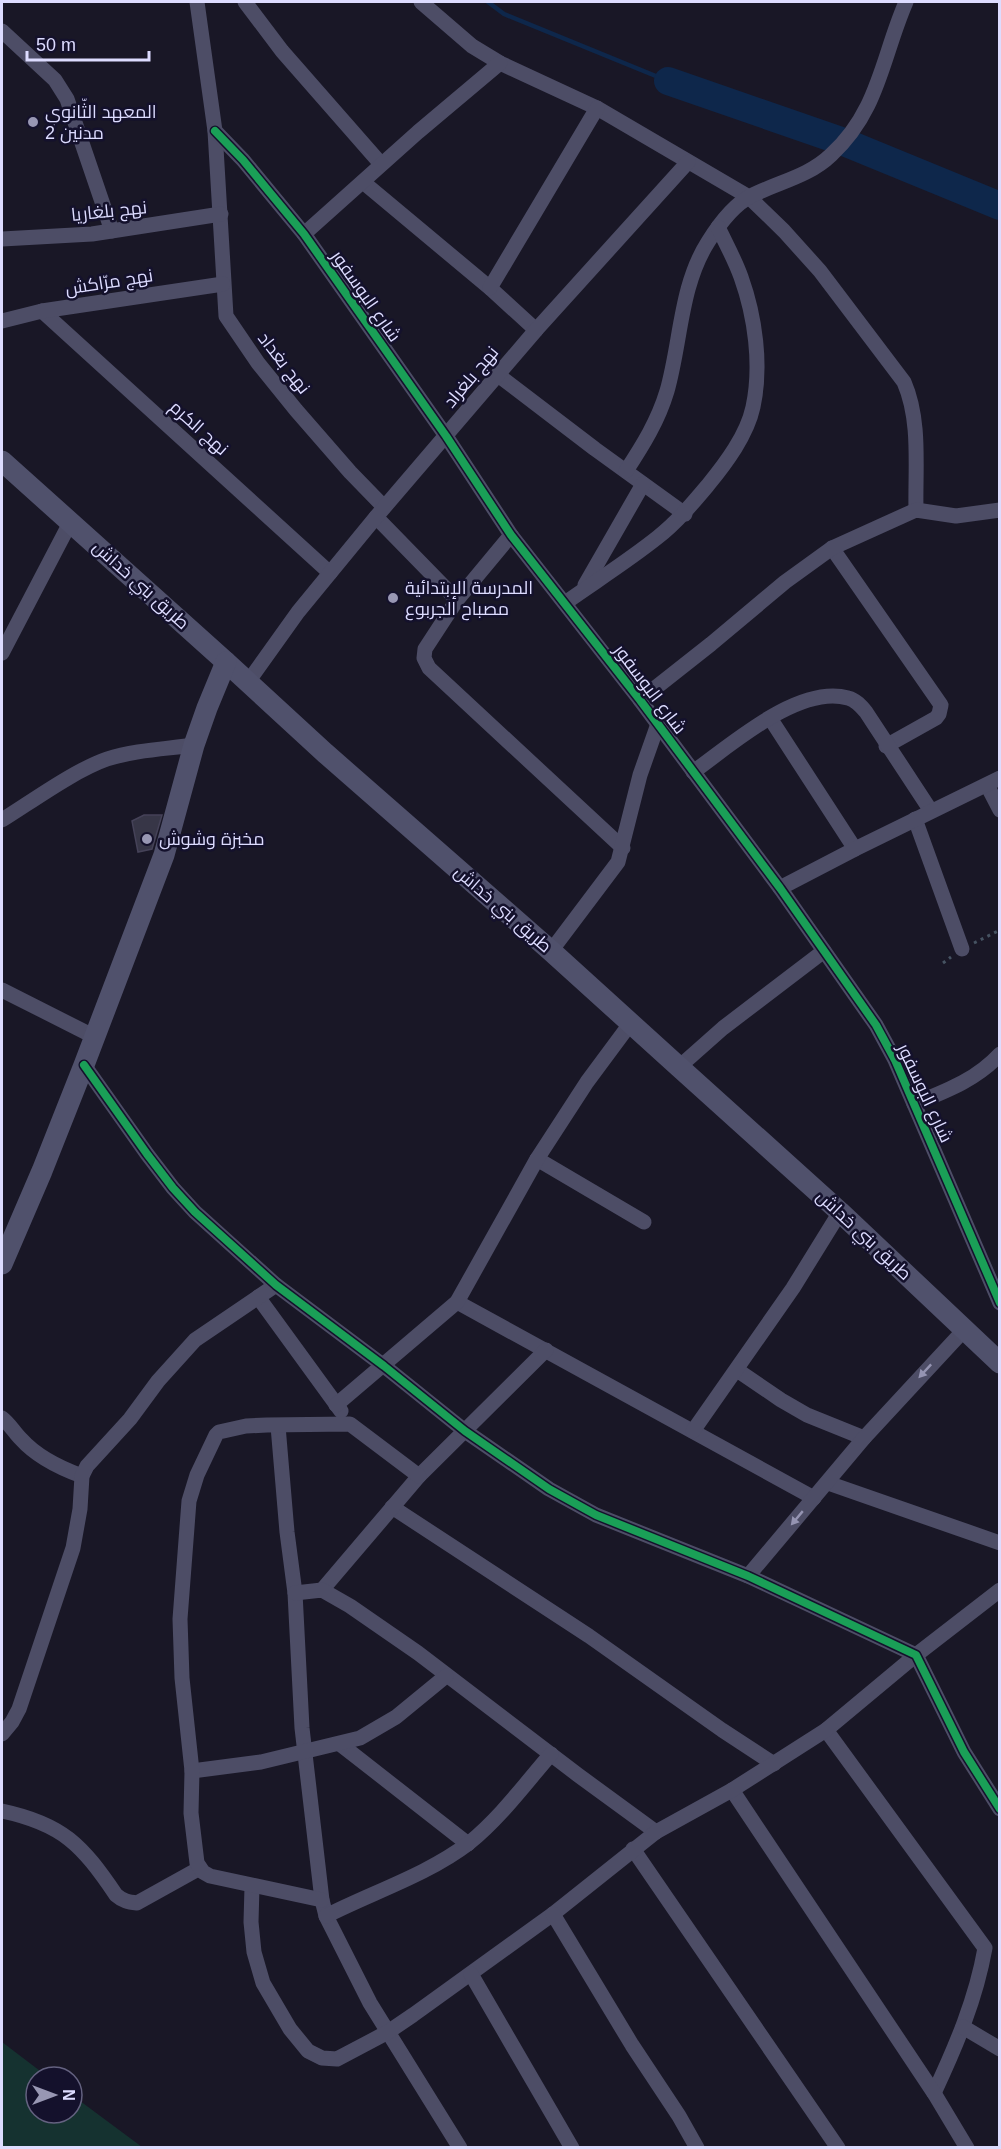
<svg xmlns="http://www.w3.org/2000/svg" width="1001" height="2149" viewBox="0 0 1001 2149" font-family="Helvetica,Cairo,sans-serif">
  <rect width="100%" height="100%" fill="#191726"/>
  <!-- green -->
  <polygon fill="#153230" points="2,2042 48,2077 36,2077 36,2113 72,2113 72,2095 142,2147 2,2147"/>
  <g fill="none" stroke-linecap="round" stroke-linejoin="round">
    <!-- stream -->
    <polyline stroke="#0e274b" stroke-width="4.5" points="488,2 504,14 668,81"/>
    <!-- river -->
    <polyline stroke="#0e274b" stroke-width="28" points="668,81 844,142 1000,206"/>
  </g>
  <!-- building -->
  <polygon fill="#373647" stroke="#454258" stroke-width="1.5" points="144,815 162,815 152,849 138,852 132,821"/>
  <g fill="none" stroke-linecap="round" stroke-linejoin="round">
    <!-- path -->
    <g stroke="#465362" stroke-width="3" stroke-dasharray="3 4.5" stroke-linecap="butt">
      <polyline points="974,943 1000,930"/>
      <polyline points="943,963 951,957"/>
    </g>
    <!-- street -->
    <g stroke="#4d4d66" stroke-width="15">
      <polyline points="197,2 215,131 226,316 258,363 296,410 350,472 384,507"/>
      <polyline points="245,2 282,51 381,164"/>
      <path d="M421 2 472 46 500 63 597 108 749 197 784 231 820 271 904 382C921 421 915 468 916 510"/>
      <polyline points="2,31 55,80 67,99 112,231"/>
      <polyline points="215,131 243,160 304,234 446,436 511,535 640,700 780,888 876,1025 895,1060 914,1104 1000,1303"/>
      <polyline points="363,182 490,288 536,330"/>
      <polyline points="304,234 418,132 500,63"/>
      <polyline points="2,239 92,234 221,214"/>
      <polyline points="490,288 597,108"/>
      <polyline points="42,311 330,573"/>
      <polyline points="2,321 42,311 223,284"/>
      <polyline points="498,375 595,449 685,514"/>
      <path d="M626 471C643 445 658 421 667 391 681 342 680 286 708 242 718 226 733 205 751 196 778 182 808 177 831 155 879 111 882 57 906 2"/>
      <polyline points="376,517 457,600"/>
      <polyline points="511,535 457,600 425,649 424,658 429,668 623,848"/>
      <polyline points="832,548 941,705 939,714 936,718 886,746"/>
      <polyline points="585,585 643,484"/>
      <path d="M565 603C596 581 628 561 658 537 677 522 692 504 708 485 726 463 747 435 753 407 762 365 755 316 741 277 735 260 726 244 718 227"/>
      <polyline points="2,653 70,523"/>
      <polyline points="248,682 298,612 376,517 536,330 688,162"/>
      <polyline points="640,700 711,644 785,582 832,548 916,510 956,516 1000,510"/>
      <polyline points="770,718 855,849"/>
      <path d="M693 772C731 745 799 684 848 698 856 700 861 706 866 712L931 811"/>
      <polyline points="987,785 1000,810"/>
      <polyline points="915,819 962,949"/>
      <path d="M2 820C31 802 75 770 107 759 135 750 165 749 194 745"/>
      <polyline points="780,888 855,849 1000,778"/>
      <polyline points="551,951 618,862 640,775 658,724"/>
      <polyline points="2,990 95,1037"/>
      <polyline points="84,1065 147,1154 173,1188 195,1212 276,1285 384,1366 465,1431 549,1489 596,1515 748,1576 916,1655 964,1752 1000,1809"/>
      <polyline points="679,1067 723,1028 824,951"/>
      <path d="M914 1104C946 1091 976 1080 1000 1054"/>
      <polyline points="537,1159 644,1222"/>
      <polyline points="258,1297 341,1411"/>
      <polyline points="457,1302 814,1498"/>
      <polyline points="737,1370 781,1400 807,1415 864,1438"/>
      <polyline points="336,1405 457,1302 537,1159 587,1082 630,1024"/>
      <path d="M2 1418C9 1423 14 1432 21 1439 37 1457 60 1468 82 1476"/>
      <polyline points="278,1426 287,1532 295,1593 302,1728 322,1900 326,1916 370,2003 460,2148"/>
      <polyline points="693,1431 793,1288 840,1212"/>
      <polyline points="828,1483 1000,1543"/>
      <polyline points="392,1507 589,1636 722,1730 774,1764"/>
      <polyline points="748,1576 864,1438 965,1329"/>
      <polyline points="322,1590 419,1476 546,1350"/>
      <polyline points="295,1593 322,1590 350,1606 418,1653 578,1775 656,1832"/>
      <path d="M826 1730 985 1948C976 1999 956 2046 934 2093"/>
      <polyline points="2,1734 12,1722 19,1709 73,1548 80,1509 82,1476 87,1466 130,1419 158,1381 195,1340 276,1285"/>
      <polyline points="340,1744 468,1844"/>
      <polyline points="192,1771 261,1762 360,1738 396,1717 446,1676"/>
      <polyline points="732,1790 934,2093 967,2148"/>
      <path d="M2 1811C63 1824 82 1845 116 1895 123 1901 128 1902 137 1903L200 1868"/>
      <polyline points="633,1849 838,2148"/>
      <polyline points="252,1887 251,1922 254,1952 263,1983 290,2029 308,2051 322,2058 337,2059 388,2032 413,2015 553,1914 656,1832 732,1790 826,1730 916,1655 1000,1590"/>
      <polyline points="322,1900 210,1876 203,1872 197,1863 191,1813 192,1771 182,1678 180,1619 189,1501 197,1475 216,1435 219,1432 246,1426 267,1425 350,1424 419,1476"/>
      <polyline points="553,1914 632,2045 679,2116 697,2148"/>
      <path d="M326 1916C373 1892 427 1875 469 1843 500 1818 525 1784 551 1754"/>
      <polyline points="471,1974 572,2148"/>
      <polyline points="963,2027 1000,2049"/>
    </g>
    <!-- secondary -->
    <g stroke="#50516c" stroke-width="21">
      <polyline points="2,461 226,662 325,753 551,951 679,1067 840,1212 1000,1363"/>
      <polyline points="2,1264 42,1171 84,1065 164,855 194,745 207,708 226,662"/>
    </g>
    <defs>
      <g id="cycleway">
        <polyline points="215,131 243,160 304,234 446,436 511,535 640,700 780,888 876,1025 895,1060 914,1104 1000,1303"/>
        <polyline points="84,1065 147,1154 173,1188 195,1212 276,1285 384,1366 465,1431 549,1489 596,1515 748,1576 916,1655 964,1752 1000,1809"/>
      </g>
    </defs>
    <!-- cycleway casing -->
    <use href="#cycleway" stroke="#14112c" stroke-width="11"/>
    <!-- cycleway -->
    <use href="#cycleway" stroke="#1a9f57" stroke-width="8"/>
  </g>
  <!-- one-way arrows -->
  <defs><path id="oneway-solid" d="M-6-.8H1V-3.2L6.5 0L1 3.2V.8H-6Z" transform="scale(1.5)"/></defs>
  <g fill="#9594b2">
    <use href="#oneway-solid" transform="translate(925 1371) rotate(133)"/>
    <use href="#oneway-solid" transform="translate(797 1518) rotate(130)"/>
  </g>
  <!-- markers -->
  <g fill="#9897b3" stroke="#14112c" stroke-width="2">
    <circle cx="33" cy="122" r="6"/>
    <circle cx="393" cy="598" r="6"/>
    <circle cx="147" cy="839" r="6"/>
  </g>
  <g text-anchor="middle" stroke-width="5" stroke-linejoin="round" paint-order="stroke">
    <!-- poi labels -->
    <g font-size="18" fill="#dddcff" stroke="#14112c" text-anchor="start">
      <text x="45" y="118">المعهد الثّانوي<tspan x="45" dy="21">مدنين 2</tspan></text>
      <text x="405" y="594">المدرسة الإبتدائية<tspan x="405" dy="21">مصباح الجربوع</tspan></text>
      <text x="159" y="845">مخبزة وشوش</text>
    </g>
    <!-- street labels -->
    <g font-size="18" fill="#dddcff" stroke="#14112c">
      <text transform="translate(109 211) rotate(-6)" y="6">نهج بلغاريا</text>
      <text transform="translate(109 282) rotate(-9)" y="6">نهج مرّاكش</text>
      <text transform="translate(366 296) rotate(55)" y="6">شارع البوسفور</text>
      <text transform="translate(284 363) rotate(52)" y="6">نهج بغداد</text>
      <text transform="translate(471 377) rotate(-50)" y="6">نهج بلغراد</text>
      <text transform="translate(199 428) rotate(42)" y="6">نهج الكرم</text>
      <text transform="translate(141 585) rotate(42)" y="6">طريق بني خداش</text>
      <text transform="translate(650 689) rotate(53)" y="6">شارع البوسفور</text>
      <text transform="translate(503 909) rotate(41)" y="6">طريق بني خداش</text>
      <text transform="translate(925 1093) rotate(65)" y="6">شارع البوسفور</text>
      <text transform="translate(864 1235) rotate(43)" y="6">طريق بني خداش</text>
    </g>
  </g>
  <!-- border -->
  <rect width="1001" height="2149" fill="none" stroke="#dddcff" stroke-width="6"/>
  <!-- north arrow -->
  <g transform="translate(54 2095) rotate(90)"><circle r="28" fill="#14112c" stroke="#646280" stroke-width="1.5"/>
  <path d="M0-4.5L10 22L0 15L-10 22Z" fill="#9897b3"/>
  <text y="-9" font-size="16" font-weight="bold" text-anchor="middle" fill="#dddcff">N</text>
  </g>
  <!-- scale -->
  <path d="M27 51v9h122v-9" fill="none" stroke="#dddcff" stroke-width="3"/>
  <text x="36" y="51" font-size="18" fill="#dddcff" stroke="#14112c" stroke-width="4.5" paint-order="stroke">50 m</text>
</svg>
